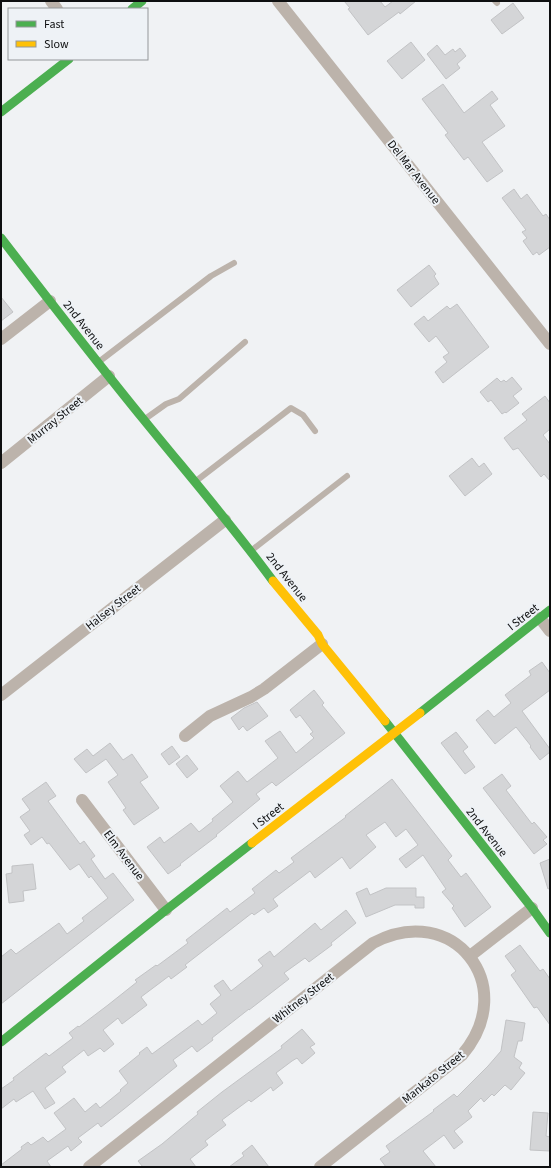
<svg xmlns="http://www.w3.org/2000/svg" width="551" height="1168" viewBox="0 0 551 1168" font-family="'Source Sans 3',sans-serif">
  <rect width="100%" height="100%" fill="#f0f2f4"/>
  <!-- building -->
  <g fill="#d4d5d7" stroke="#c2c3c5">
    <polygon points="344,1 380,1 385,7 393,1 416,1 400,14 399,12 368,35 348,9 350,8"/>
    <polygon points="513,3 524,18 502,34 491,20"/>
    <polygon points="411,42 425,60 402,79 387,61"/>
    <polygon points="437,45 445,55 453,49 455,52 460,48 466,56 457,64 460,68 446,79 427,54"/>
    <polygon points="443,84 464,113 492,91 498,99 490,105 505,126 482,142 503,171 487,182 468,157 464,160 445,135 448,133 422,99"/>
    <polygon points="514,189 521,199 527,194 543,216 546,214 550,220 550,247 539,255 537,252 533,255 523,241 527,238 522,232 526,230 502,198"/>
    <polygon points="429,265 436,274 434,276 439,284 411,307 397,290"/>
    <polygon points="1,297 13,312 1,321"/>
    <polygon points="457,304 489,347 443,383 435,372 447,362 443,357 449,353 436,336 429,342 414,324 424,316 428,321 447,306 450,309"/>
    <polygon points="512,377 522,389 513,396 519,403 506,413 505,412 502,414 491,400 488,402 480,392 497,378 501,382 504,380 506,382"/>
    <polygon points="545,396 550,403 550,429 543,435 550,444 550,481 544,474 541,477 518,448 513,450 504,438 527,420 522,414"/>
    <polygon points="472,458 479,467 484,463 492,474 465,496 449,476"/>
    <polygon points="542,662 550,673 550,690 522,711 550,749 550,752 540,760 530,747 531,746 516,727 495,744 476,720 488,710 494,717 511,703 505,695 531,675 529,671"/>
    <polygon points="314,690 324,703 322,705 345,733 276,786 272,782 256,794 260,799 216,835 217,836 180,864 181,865 168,874 147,847 160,837 164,843 191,823 199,832 213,821 212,819 233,802 220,786 238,771 247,782 278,758 265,741 280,731 296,753 314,738 310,734 313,732 300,715 296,718 290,710"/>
    <polygon points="257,702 268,716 247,731 243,726 239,730 231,718 244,708"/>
    <polygon points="456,732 468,747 463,751 475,767 465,774 441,743"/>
    <polygon points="110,743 123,760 132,754 148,777 140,782 159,808 134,825 123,810 126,808 108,782 118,775 106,759 86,773 74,759 87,749 93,756"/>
    <polygon points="172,746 180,757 169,765 161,754"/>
    <polygon points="187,755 198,769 187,778 176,764"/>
    <polygon points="502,774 511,786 506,790 532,824 534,822 547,837 543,840 547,844 534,854 483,788"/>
    <polygon points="392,779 452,856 448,860 461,877 466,873 491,907 465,927 452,908 454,906 442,892 446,889 423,855 406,868 399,859 418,845 406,829 396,837 385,822 366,835 376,847 350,869 342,857 315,878 310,871 273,899 278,906 268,913 264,908 254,915 252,913 185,965 187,967 171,979 169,976 141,997 147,1005 122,1024 118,1018 103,1030 114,1044 104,1052 100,1048 88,1056 84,1050 62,1067 66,1072 45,1088 55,1103 45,1109 33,1091 16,1102 14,1099 1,1109 1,1089 14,1080 13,1078 46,1053 49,1056 73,1038 69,1033 78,1026 79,1027 108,1005 137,982 135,980 156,965 157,966 188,943 186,940 227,908 230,912 255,893 252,889 276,870 279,873 294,862 291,858 346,817 345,816"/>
    <polygon points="46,782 56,796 48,801 80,844 84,841 95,856 91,859 105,879 113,873 134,900 1,1004 1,957 11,949 16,954 59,923 67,934 84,921 82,918 108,898 91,876 89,878 79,864 70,870 49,843 47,844 42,837 31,845 24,835 30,831 20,817 30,810 22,799"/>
    <polygon points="550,859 550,888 548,889 540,863"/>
    <polygon points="33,864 36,889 23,891 24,901 9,903 6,874 12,873 12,866"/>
    <polygon points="367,888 370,895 386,888 416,888 416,897 424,897 424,908 415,908 415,905 395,905 366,917 356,893"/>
    <polygon points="346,910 356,923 331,943 332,945 309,962 305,958 284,973 289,979 249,1010 249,1009 212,1038 213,1040 197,1052 192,1046 173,1060 177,1066 124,1109 101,1127 98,1123 78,1138 82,1142 71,1151 68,1146 47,1161 51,1167 1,1167 1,1165 22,1149 21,1147 28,1142 31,1145 43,1137 48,1142 66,1129 54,1113 74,1098 85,1112 96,1103 100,1108 121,1091 120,1090 128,1083 119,1071 140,1054 139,1053 147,1047 152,1054 198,1020 202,1025 217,1013 210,1004 221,995 214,986 223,980 231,991 263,966 258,960 270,951 274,957 315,923 321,930"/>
    <polygon points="520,945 540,971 543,969 550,979 550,1025 537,1007 534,1008 511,975 516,971 505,956"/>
    <polygon points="506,1020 525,1023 522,1041 518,1041 514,1057 522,1063 519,1068 525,1073 511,1090 505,1085 494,1096 492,1094 484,1102 481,1098 468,1111 472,1117 454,1131 463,1142 454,1149 444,1135 423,1151 436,1167 386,1167 380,1159 390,1152 386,1146 434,1111 433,1110 454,1094 457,1097 488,1066 501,1051"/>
    <polygon points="302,1029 315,1044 310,1047 315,1053 302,1064 297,1058 292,1061 276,1073 283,1083 273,1091 271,1087 251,1102 249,1100 222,1120 226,1125 205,1141 208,1145 190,1159 196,1167 143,1167 138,1161 162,1144 198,1114 197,1112 222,1092 282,1048 281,1046"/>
    <polygon points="533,1112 548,1113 546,1136 550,1137 550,1151 530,1150"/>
    <polygon points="252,1145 269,1167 229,1167 244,1156 242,1153"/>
  </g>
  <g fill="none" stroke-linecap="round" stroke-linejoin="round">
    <!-- lane -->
    <g stroke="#bcb3ab" stroke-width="6">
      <polyline points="495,1 497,3"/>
      <polyline points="100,361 211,276 234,263"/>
      <polyline points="145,419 166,404 179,399 245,342"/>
      <polyline points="196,481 291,408 303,415 315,431"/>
      <polyline points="252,550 347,476"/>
    </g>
    <!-- street -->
    <g stroke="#bcb3ab" stroke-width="12">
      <polyline points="51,1 57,9"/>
      <polyline points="278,1 550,344"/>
      <polyline points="1,339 50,301"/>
      <polyline points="1,463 109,376"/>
      <polyline points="540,618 550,631"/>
      <polyline points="1,695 225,520"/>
      <polyline points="185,736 210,716 251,697 264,689 322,644"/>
      <polyline points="82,800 166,910"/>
      <polyline points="470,956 532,908"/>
      <path d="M89 1167 373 943C453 900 521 986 462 1055L320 1167"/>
    </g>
    <!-- fast -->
    <g stroke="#4caf50" stroke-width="9">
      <polyline points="132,9 142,1"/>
      <polyline points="1,112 69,59"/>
      <path d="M1 238C48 299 95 360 144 420 187 473 232 525 273 581"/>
      <polyline points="420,713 550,610"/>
      <polyline points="385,721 532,908 550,933"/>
      <polyline points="1,1042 166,910 252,843"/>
    </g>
    <!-- slow -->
    <g stroke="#ffc107" stroke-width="9">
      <polyline points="273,581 318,635 322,644 385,721"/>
      <polyline points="252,843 420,713"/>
    </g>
  </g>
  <g text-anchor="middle" stroke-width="4" stroke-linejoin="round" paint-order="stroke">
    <!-- street labels -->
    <g font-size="12" fill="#0e0f10" stroke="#eef2f6">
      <text transform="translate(414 172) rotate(52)" y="4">Del Mar Avenue</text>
      <text transform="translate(84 325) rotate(52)" y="4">2nd Avenue</text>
      <text transform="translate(55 420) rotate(-39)" y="4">Murray Street</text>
      <text transform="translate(287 577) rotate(52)" y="4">2nd Avenue</text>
      <text transform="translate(113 607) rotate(-38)" y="4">Halsey Street</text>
      <text transform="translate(523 617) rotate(-38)" y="4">I Street</text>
      <text transform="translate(268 816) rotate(-38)" y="4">I Street</text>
      <text transform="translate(487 832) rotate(52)" y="4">2nd Avenue</text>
      <text transform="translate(124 855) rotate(53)" y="4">Elm Avenue</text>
      <text transform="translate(303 998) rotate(-38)" y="4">Whitney Street</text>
      <text transform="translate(433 1077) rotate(-39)" y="4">Mankato Street</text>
    </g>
  </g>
  <!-- border -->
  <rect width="551" height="1168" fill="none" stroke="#0e0f10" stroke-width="4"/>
  <!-- legend -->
  <rect x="8" y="8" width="140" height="52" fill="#eef2f6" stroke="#94979a"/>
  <rect x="16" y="21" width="20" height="6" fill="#4caf50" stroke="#94979a"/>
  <text x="44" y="28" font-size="12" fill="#0e0f10">Fast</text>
  <rect x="16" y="41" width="20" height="6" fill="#ffc107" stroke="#94979a"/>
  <text x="44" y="48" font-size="12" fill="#0e0f10">Slow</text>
</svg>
